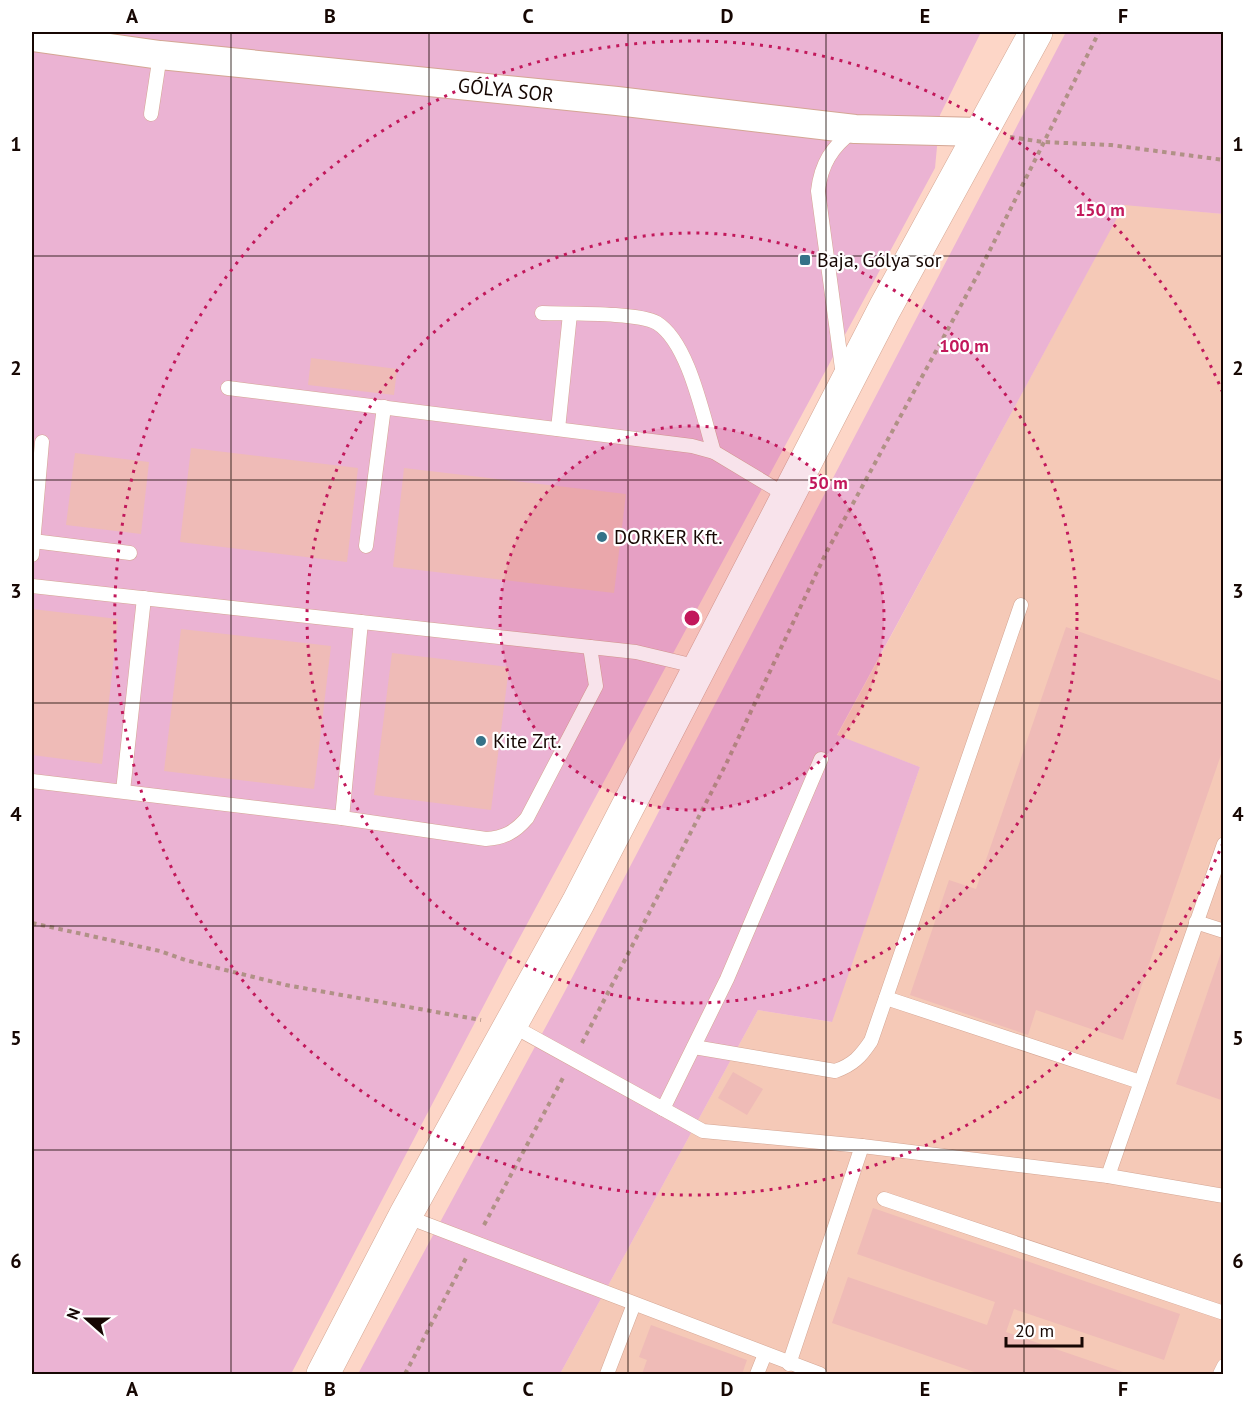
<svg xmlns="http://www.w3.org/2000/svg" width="1255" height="1406" viewBox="0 0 1255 1406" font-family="'PT Sans',sans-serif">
  <rect width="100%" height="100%" fill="#fdd6c7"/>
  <!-- built -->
  <polygon fill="#f5c9b7" points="1124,204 1223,214 1223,1374 560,1374 758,1010 831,1022 920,767 837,736"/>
  <!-- green -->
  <g fill="#ebb3d3">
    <polygon points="32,32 981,32 940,115 935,168 506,963 291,1374 32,1374"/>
    <polygon points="1066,32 1223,32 1223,214 1124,205 837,735 920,767 832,1022 758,1010 560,1374 358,1374 564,993"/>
  </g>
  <!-- building -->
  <g fill="#efbbb7">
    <polygon points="311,358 397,369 394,395 308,385"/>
    <polygon points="191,448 358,468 347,562 180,542"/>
    <polygon points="75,453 149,462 141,534 66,525"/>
    <polygon points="404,468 626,494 614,593 393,567"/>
    <polygon points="32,609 118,619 102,764 32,755"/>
    <polygon points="1066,627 1224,682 1224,746 1123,1040 1036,1010 1028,1035 910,995 949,880 976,889"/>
    <polygon points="181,629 331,646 314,789 164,771"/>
    <polygon points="392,653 509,667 491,810 374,795"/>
    <polygon points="1223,947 1224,947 1224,1101 1176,1084"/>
    <polygon points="733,1072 763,1089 747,1115 718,1098"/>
    <polygon points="873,1208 1180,1314 1164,1360 1014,1309 1006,1332 1129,1374 980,1374 832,1323 848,1277 987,1325 995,1302 857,1254"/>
    <polygon points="651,1325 747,1360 742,1374 642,1374 647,1360 639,1357"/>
  </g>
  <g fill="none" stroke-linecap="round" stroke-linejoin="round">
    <defs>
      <g id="lane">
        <polyline points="151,114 160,55"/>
        <path d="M542 313C567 314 637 312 657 323 689 343 703 417 714 452"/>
        <path d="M843 376 818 191C821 164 832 147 853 131"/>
        <polyline points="228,388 692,446 714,452 789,497"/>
        <polyline points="558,429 570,314"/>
        <polyline points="33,541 130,553"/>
        <polyline points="366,546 384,407"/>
        <polyline points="32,555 42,442"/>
        <polyline points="32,586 636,652 699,667"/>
        <path d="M32 781 342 818 486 839C504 838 515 832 527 818L596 686 590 647"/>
        <polyline points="123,791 144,598"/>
        <polyline points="342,818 361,622"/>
        <polyline points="1196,922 1224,931"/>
        <polyline points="886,998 1140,1082"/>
        <polyline points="511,1025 703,1131 862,1146 1108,1176 1224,1196"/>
        <path d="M694 1047 835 1071C853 1065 861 1056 871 1041L1021 605"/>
        <polyline points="663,1109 727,979 821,759"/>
        <polyline points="1108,1176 1224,844"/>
        <polyline points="884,1199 1224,1313"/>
        <polyline points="405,1216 820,1374"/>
        <polyline points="789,1364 862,1146"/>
        <polyline points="607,1374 634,1304"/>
        <polyline points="757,1374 765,1354"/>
        <polyline points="1220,1374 1224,1366"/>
      </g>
      <polyline id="street" points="32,37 160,55 617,101 855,129 981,132"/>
      <polyline id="primary" points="323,1374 405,1216 578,903 885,308 1036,32"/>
    </defs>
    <!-- lane casing -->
    <use href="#lane" stroke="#d4a693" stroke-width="15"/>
    <!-- street casing -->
    <use href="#street" stroke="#d4a693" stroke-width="30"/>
    <!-- primary casing -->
    <use href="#primary" stroke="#d4a693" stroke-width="34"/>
    <!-- path -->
    <g stroke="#b09186" stroke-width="4" stroke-dasharray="4.5 4.5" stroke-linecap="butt">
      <polyline points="1010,137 1043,142 1111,145 1224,160"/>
      <polyline points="32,923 160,951 185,960 286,985 481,1020"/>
      <polyline points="582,1043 727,762 826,553 978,274 1099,32"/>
      <polyline points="484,1225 564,1076"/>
      <polyline points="405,1374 466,1258"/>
    </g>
    <!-- lane -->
    <use href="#lane" stroke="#fff" stroke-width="14"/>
    <!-- street -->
    <use href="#street" stroke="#fff" stroke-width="28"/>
    <!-- primary -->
    <use href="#primary" stroke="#fff" stroke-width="33"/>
  </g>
  <!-- grid -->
  <path fill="none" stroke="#160703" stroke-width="1.5" stroke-opacity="0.55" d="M231 32V1374M429 32V1374M628 32V1374M826 32V1374M1024 32V1374M32 256H1224M32 480H1224M32 703H1224M32 926H1224M32 1150H1224"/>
  <!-- distance rings -->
  <circle cx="692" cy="618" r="192" fill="#c2185b" fill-opacity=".12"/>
  <g fill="none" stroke="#c2185b" stroke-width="3" stroke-dasharray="3 6">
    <circle cx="692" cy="618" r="192"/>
    <circle cx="692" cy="618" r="385"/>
    <path d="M1223 843A577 577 0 1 1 1223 393"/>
  </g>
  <!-- markers -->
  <g fill="#347288" stroke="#fff" stroke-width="2">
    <rect x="799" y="254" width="12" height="12" rx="3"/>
    <circle cx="602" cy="537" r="6"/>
    <circle cx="481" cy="741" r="6"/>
  </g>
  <g text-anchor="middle" stroke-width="4.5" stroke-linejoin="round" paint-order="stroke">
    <!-- street labels -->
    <g font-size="20" fill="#160703" stroke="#fff">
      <text transform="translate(506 90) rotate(6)" y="7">GÓLYA SOR</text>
    </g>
    <!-- poi labels -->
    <g font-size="20" fill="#160703" stroke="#fff" text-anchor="start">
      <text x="817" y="267">Baja, Gólya sor</text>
      <text x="614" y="544">DORKER Kft.</text>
      <text x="493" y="748">Kite Zrt.</text>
    </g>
  </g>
  <circle cx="692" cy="618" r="9" fill="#c2185b" stroke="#fff" stroke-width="3"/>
  <g font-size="18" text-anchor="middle" font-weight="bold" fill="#c2185b" stroke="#fff" stroke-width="4.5" stroke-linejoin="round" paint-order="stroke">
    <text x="1100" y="216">150 m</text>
    <text x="964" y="352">100 m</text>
    <text x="828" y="489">50 m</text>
  </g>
  <!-- border -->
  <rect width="1255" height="1406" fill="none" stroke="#ffffff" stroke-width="66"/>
  <!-- north arrow -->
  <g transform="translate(87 1319) rotate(291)" stroke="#ffffff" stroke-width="4.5" paint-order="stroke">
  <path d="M0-4.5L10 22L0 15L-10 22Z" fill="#160703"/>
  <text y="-9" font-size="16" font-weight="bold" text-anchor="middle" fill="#160703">N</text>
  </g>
  <!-- scale -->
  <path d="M1006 1337v9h76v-9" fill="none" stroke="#160703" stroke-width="3"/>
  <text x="1015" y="1337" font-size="18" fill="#160703" stroke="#ffffff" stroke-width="4.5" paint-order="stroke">20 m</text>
  <rect x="33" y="33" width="1189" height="1340" fill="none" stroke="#160703" stroke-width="2"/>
  <g font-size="20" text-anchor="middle" font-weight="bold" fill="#160703">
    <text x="132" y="23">A</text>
    <text x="330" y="23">B</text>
    <text x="528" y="23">C</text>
    <text x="727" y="23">D</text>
    <text x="925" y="23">E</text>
    <text x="1123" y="23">F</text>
    <text x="16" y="151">1</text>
    <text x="1238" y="151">1</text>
    <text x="16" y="375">2</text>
    <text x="1238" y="375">2</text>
    <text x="16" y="598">3</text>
    <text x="1238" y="598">3</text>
    <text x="16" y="821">4</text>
    <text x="1238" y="821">4</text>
    <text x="16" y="1045">5</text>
    <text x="1238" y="1045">5</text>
    <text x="16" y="1268">6</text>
    <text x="1238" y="1268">6</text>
    <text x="132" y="1396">A</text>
    <text x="330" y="1396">B</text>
    <text x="528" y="1396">C</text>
    <text x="727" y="1396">D</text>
    <text x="925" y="1396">E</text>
    <text x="1123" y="1396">F</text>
  </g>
</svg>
